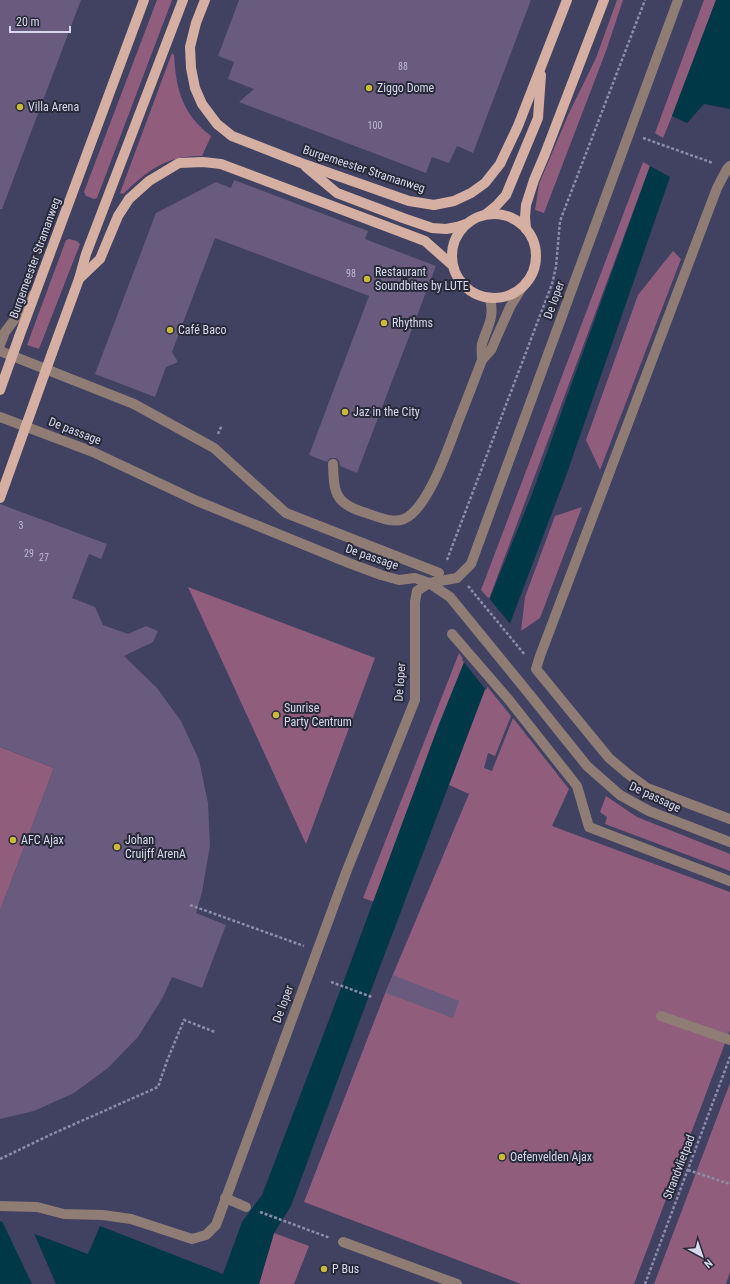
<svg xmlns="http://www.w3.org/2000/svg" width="730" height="1284" viewBox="0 0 730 1284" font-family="'Roboto Condensed',sans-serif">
  <rect width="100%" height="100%" fill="#414162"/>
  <!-- green -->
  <g fill="#905e7c">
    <polygon points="157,0 172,0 97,198 94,199 86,196 84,192"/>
    <polygon points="617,0 623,0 606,51 544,213 535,210 539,184 569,113 596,58"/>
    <polygon points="704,0 716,0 672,116 663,138 655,133"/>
    <path d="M172 53 174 55C176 89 182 114 211 136L202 156C167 155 147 171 123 194L120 193Z"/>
    <polygon points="643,162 650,166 489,599 481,590"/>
    <polygon points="69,239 77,241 80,244 39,349 27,345 66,240"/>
    <polygon points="673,251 681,259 600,470 586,440 638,295"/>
    <polygon points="582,507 540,618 521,631 525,597 555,516"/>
    <polygon points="188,587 375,658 306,844"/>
    <polygon points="459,653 466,663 375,902 363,898"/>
    <polygon points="486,685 511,716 495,756 488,753 484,768 492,771 513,718 569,789 552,826 730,892 730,1030 634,1284 521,1284 304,1202 386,991 469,794 449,785"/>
    <polygon points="0,747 54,768 0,911"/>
    <polygon points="606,796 637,817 730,854 730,871 605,824 607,817 600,812"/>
    <polygon points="730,1083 730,1272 726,1284 654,1284"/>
    <polygon points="274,1233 309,1246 294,1284 259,1284"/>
  </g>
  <!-- water -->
  <g fill="#003848">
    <polygon points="716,0 730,0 730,109 704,104 687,123 672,116"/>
    <polygon points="650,166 670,177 567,473 367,1001 291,1206 274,1233 259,1284 0,1284 0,1221 88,1254 100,1226 223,1274 242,1222 262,1195 340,991 439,724 532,494"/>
  </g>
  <!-- pier -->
  <g fill="#414162">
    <polygon points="488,597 511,625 486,690 462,660"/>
    <polygon points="1,1219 33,1231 56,1284 32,1284"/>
  </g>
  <!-- building -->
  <g fill="#685b7d">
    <polygon points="0,0 81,0 2,209 0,209"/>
    <polygon points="239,0 531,0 473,153 457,146 449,163 432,157 426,173 239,102 254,89 228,79 234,62 218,56"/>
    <polygon points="234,180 368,231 365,239 436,266 357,473 340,466 339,461 336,458 330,458 327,462 309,455 369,296 215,238 172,352 178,362 166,367 155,397 95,374 156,213 216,182 231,188"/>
    <polygon points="0,504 107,544 101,559 89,554 72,598 95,607 103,625 128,634 146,626 158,631 153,642 124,656 157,688 181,721 199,760 208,803 210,846 202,892 196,913 226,925 202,988 172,977 163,997 138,1037 108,1068 74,1093 34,1111 0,1119 0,911 54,768 0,747"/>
    <polygon points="393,975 459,1001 453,1018 386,993"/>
  </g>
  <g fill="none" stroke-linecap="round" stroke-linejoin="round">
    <!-- path -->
    <g stroke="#8b8ca7" stroke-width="2.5" stroke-dasharray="3 2" stroke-linecap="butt">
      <polyline points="643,138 713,163"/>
      <polyline points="218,434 222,425"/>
      <polyline points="447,560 552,284 556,267 560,221 645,0"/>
      <polyline points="468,586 525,655"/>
      <polyline points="190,905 304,946"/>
      <polyline points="331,982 372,997"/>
      <polyline points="0,1159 52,1134 158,1087 167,1061 184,1020 215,1032"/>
      <polyline points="688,1170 730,1184"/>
      <polyline points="260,1212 330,1238"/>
      <polyline points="645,1284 730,1057"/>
    </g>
    <!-- minor -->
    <g stroke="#8e7c75" stroke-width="10">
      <polyline points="730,166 727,169 717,188 540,656 536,669 609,758 628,774 647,788 730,819"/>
      <polyline points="0,345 5,332 33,295"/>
      <polyline points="0,351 134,404 214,448 286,513 439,573"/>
      <path d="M482 360C482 355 481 349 482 344 487 327 495 318 490 299"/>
      <polyline points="0,417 93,452 197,501 349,563 381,575 399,580 415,578 429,583 450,597 526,690 587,766 620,795 649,811 730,842"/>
      <path d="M333 464C334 491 334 503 363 512 376 516 391 524 404 519 428 509 449 446 458 422 466 402 474 381 482 360L491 350 510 307 521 289"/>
      <polyline points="452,634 509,700 577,786 589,827 730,881"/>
      <polyline points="661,1016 730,1040"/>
      <polyline points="225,1198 246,1207"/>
      <polyline points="0,1206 37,1207 64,1214 103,1215 131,1219 192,1239 206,1235 216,1225 347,870 415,700 415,602 417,591 429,583 457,578 471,564 678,0"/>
      <polyline points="343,1242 457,1284"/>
    </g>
    <!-- major -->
    <g stroke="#d5b0a2" stroke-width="10">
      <polyline points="205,0 196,23 190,47 191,68 195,88 202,104 217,124 232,136 301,163 409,201 434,205 454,201 471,193 485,183 500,164 518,126 567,0"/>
      <polyline points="306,167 337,193 403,218 432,228 446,229 457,227 466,224"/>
      <circle cx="494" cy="256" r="42"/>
      <polyline points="486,214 497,205 506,195 538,118 541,75"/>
      <polyline points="526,229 525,217 526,205 534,180 545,154 604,0"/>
      <polyline points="79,279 100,259 118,216 129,199 149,181 179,163 203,162 221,164 425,241 451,264"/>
      <polyline points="19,337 144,0"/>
      <polyline points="52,353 79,279 86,254 183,0"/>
    </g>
    <!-- major-bridge -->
    <g stroke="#d5b0a2" stroke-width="10">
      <polyline points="0,390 19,337"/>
      <polyline points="0,498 52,353"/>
    </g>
  </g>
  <!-- markers -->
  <g fill="#c9ba3a" stroke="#292a39" stroke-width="1.5">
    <circle cx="369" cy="88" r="4"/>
    <circle cx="20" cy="107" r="4"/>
    <circle cx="367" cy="279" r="4"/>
    <circle cx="384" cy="323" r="4"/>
    <circle cx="170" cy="330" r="4"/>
    <circle cx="345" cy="412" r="4"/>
    <circle cx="276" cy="715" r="4"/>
    <circle cx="13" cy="840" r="4"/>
    <circle cx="117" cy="847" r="4"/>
    <circle cx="502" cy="1157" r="4"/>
    <circle cx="324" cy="1269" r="4"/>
  </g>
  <g text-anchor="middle" stroke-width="4" stroke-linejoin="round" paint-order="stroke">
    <!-- number labels -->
    <g font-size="10" fill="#bbb9d1">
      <text x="403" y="70">88</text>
      <text x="375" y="129">100</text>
      <text x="351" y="277">98</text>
      <text x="21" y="529">3</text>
      <text x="29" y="557">29</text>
      <text x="44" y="561">27</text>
    </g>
    <!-- poi labels -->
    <g font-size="12" fill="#d7d8ed" stroke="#292a39" text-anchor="start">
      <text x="377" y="92">Ziggo Dome</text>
      <text x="28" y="111">Villa Arena</text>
      <text x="375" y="276">Restaurant<tspan x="375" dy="14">Soundbites by LUTE</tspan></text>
      <text x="392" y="327">Rhythms</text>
      <text x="178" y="334">Café Baco</text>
      <text x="353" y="416">Jaz in the City</text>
      <text x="284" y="712">Sunrise<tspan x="284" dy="14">Party Centrum</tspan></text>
      <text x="21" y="844">AFC Ajax</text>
      <text x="125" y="844">Johan<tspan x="125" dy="14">Cruijff ArenA</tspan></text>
      <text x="510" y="1161">Oefenvelden Ajax</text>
      <text x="332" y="1273">P Bus</text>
    </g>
    <!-- street labels -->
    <g font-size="12" fill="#d7d8ed" stroke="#292a39">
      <text transform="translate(364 169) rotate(18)" y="4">Burgemeester Stramanweg</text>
      <text transform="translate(35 258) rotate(-70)" y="4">Burgemeester Stramanweg</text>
      <text transform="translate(554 300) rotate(-70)" y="4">De loper</text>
      <text transform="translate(75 431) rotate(21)" y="4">De passage</text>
      <text transform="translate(372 557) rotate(19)" y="4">De passage</text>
      <text transform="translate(400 682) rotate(-86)" y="4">De loper</text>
      <text transform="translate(655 797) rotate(25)" y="4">De passage</text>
      <text transform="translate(283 1004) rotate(-70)" y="4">De loper</text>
      <text transform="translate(679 1167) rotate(-69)" y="4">Strandvlietpad</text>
    </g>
  </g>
  <!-- north arrow -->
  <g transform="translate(702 1256) rotate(140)" stroke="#292a39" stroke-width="3" paint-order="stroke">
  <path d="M0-3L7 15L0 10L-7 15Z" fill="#d7d8ed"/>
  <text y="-6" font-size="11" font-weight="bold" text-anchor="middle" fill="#d7d8ed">N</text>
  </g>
  <!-- scale -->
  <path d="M10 26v6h60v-6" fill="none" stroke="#d7d8ed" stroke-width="2"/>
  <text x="16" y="26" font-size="12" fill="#d7d8ed" stroke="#292a39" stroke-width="3" paint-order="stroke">20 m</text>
</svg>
